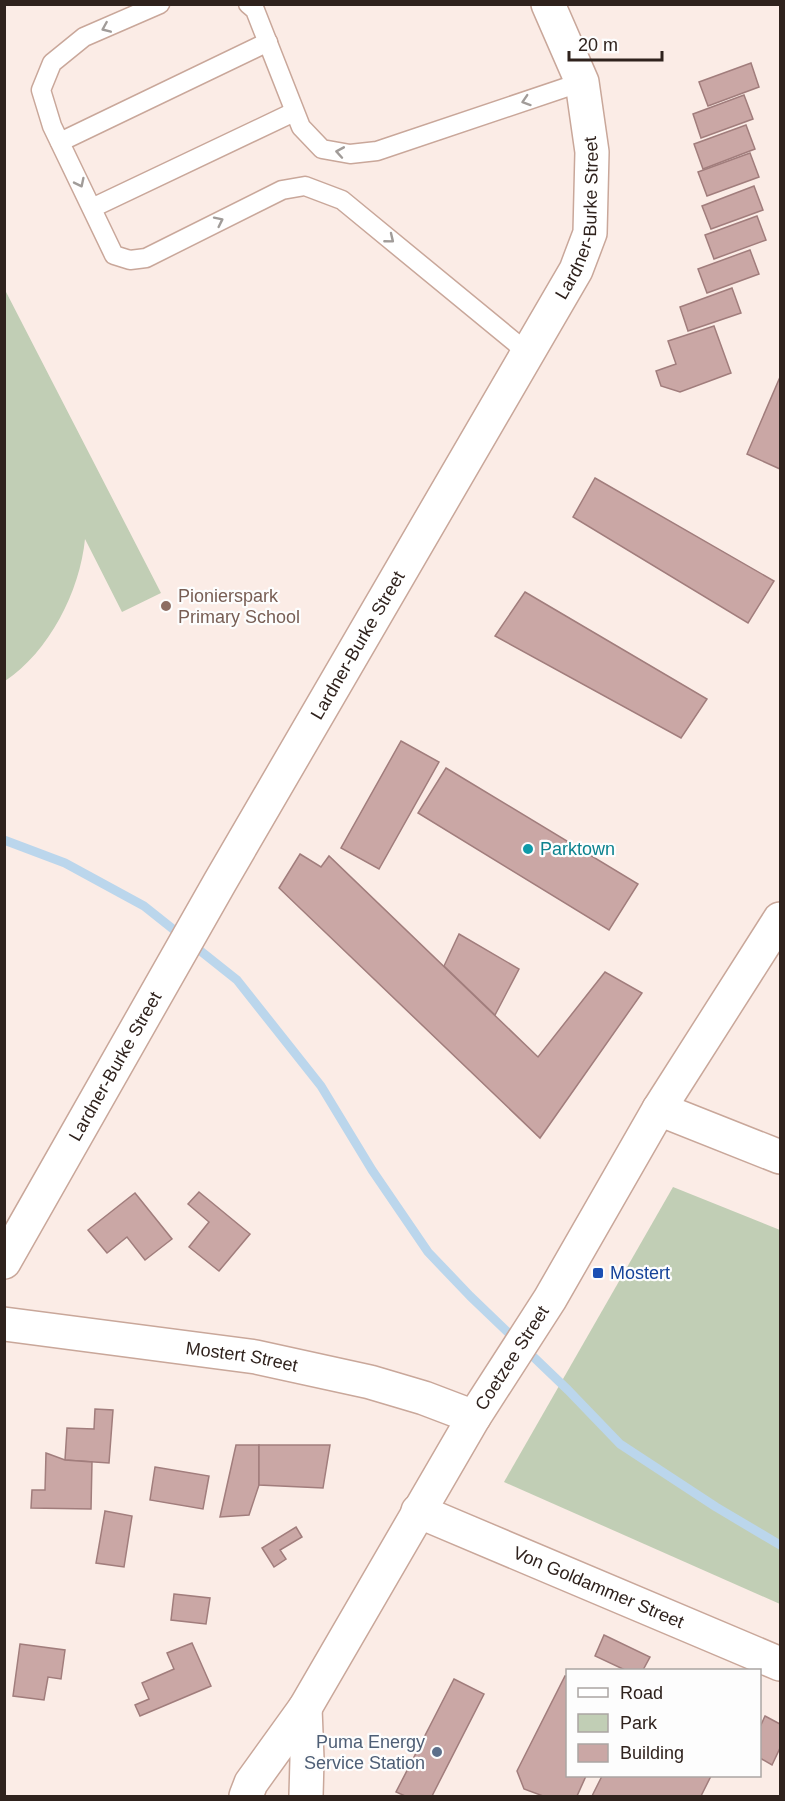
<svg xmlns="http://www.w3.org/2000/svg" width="785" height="1801" viewBox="0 0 785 1801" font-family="Arial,sans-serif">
  <rect width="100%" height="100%" fill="#fbece6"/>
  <!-- green -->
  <g fill="#c1ceb5">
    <path d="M4 288 161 593 122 612 85 539C80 591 49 652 5 681Z"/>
    <polygon points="673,1187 780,1230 780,1604 504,1482"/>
  </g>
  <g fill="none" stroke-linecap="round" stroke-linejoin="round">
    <!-- stream -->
    <polyline stroke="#bbd6ec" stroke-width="9" points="4,840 65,863 144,906 237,980 321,1086 372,1170 428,1252 470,1296 568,1390 620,1444 716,1507 780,1545"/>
  </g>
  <!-- building -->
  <g fill="#caa7a5" stroke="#a17d7c" stroke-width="1.5">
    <polygon points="751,63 759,87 708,106 699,82"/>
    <polygon points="744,95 753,119 701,138 693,114"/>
    <polygon points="746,125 755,149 703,169 694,144"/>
    <polygon points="750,153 759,177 707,196 698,172"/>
    <polygon points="754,186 763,210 711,229 702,206"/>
    <polygon points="757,216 766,240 714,259 705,235"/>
    <polygon points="750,250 759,274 707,293 698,269"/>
    <polygon points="732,288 741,313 688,331 680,307"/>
    <polygon points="714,326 731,373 680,392 661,386 656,371 676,364 668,341"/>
    <polygon points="780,377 780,469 747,454"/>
    <polygon points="595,478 774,581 748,623 573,517"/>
    <polygon points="525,592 707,699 681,738 495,636"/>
    <polygon points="401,741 439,762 379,869 341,848"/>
    <polygon points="446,768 638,884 609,930 418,813"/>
    <polygon points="300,854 321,867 329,856 538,1057 605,972 642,993 540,1138 279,888"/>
    <polygon points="459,934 519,969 495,1015 444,966"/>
    <polygon points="199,1192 250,1234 219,1271 189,1247 209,1222 188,1204"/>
    <polygon points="135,1193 172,1239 145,1260 127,1237 107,1253 88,1230"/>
    <polygon points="95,1409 113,1410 109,1463 65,1460 67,1428 94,1429"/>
    <polygon points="236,1445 259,1445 259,1485 249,1515 220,1517"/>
    <polygon points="259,1445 330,1445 323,1488 259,1485"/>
    <polygon points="46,1453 65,1460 92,1462 91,1509 31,1508 32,1490 45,1490"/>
    <polygon points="155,1467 209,1476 203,1509 150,1500"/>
    <polygon points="105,1511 132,1516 124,1567 96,1563"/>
    <polygon points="296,1527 302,1537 280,1550 286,1559 274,1567 262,1548"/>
    <polygon points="174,1594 210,1598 206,1624 171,1620"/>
    <polygon points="604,1635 650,1657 643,1670 625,1670 595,1656"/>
    <polygon points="192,1643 211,1686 140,1716 135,1705 149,1699 142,1683 174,1669 167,1653"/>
    <polygon points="20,1644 65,1650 61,1679 48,1677 44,1700 13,1696"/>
    <polygon points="565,1676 568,1677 568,1776 586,1776 577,1796 543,1796 524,1789 517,1771"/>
    <polygon points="454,1679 484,1694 432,1796 405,1796 396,1792"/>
    <polygon points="765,1716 780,1724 780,1748 772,1765 760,1758 760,1727"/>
    <polygon points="602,1776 711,1776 701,1796 592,1796"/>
  </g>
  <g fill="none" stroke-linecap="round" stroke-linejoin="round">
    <defs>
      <g id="service">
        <polyline points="160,4 84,37 52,63 41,90 52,126 114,255 130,260 146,258 282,190 305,186 342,200 528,353"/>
        <polyline points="248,4 255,10 301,127 322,149 350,154 377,151 582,82"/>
        <polyline points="60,142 268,42"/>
        <polyline points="92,208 294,112"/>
      </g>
      <g id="minor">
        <polyline points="659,1109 780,1157"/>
        <path id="s1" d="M4 1262 220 882 576 270 590 233 592 152 582 82 548 4"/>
        <path id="s2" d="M4 1324 256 1357 370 1382 424 1398 474 1417"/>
        <path id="s3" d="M418 1511 780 1664"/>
      </g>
      <g id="tertiary">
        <polyline points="305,1708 307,1759 306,1796"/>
        <path id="s4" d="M246 1796 251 1783 305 1708 474 1417 550 1299 659 1109 780 919"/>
      </g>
    </defs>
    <!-- service casing -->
    <use href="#service" stroke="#c9a79a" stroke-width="21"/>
    <!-- minor casing -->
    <use href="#minor" stroke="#c9a79a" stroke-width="36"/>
    <!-- tertiary casing -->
    <use href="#tertiary" stroke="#c9a79a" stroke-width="36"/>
    <!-- service -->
    <use href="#service" stroke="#fff" stroke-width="18"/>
    <!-- minor -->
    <use href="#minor" stroke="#fff" stroke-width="33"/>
    <!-- tertiary -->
    <use href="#tertiary" stroke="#fff" stroke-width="33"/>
  </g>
  <!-- one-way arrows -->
  <defs><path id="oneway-chevron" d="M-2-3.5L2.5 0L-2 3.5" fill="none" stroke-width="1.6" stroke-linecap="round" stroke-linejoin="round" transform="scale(1.5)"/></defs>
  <g stroke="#a19c99">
    <use href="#oneway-chevron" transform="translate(106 28) rotate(157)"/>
    <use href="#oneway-chevron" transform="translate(526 101) rotate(162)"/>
    <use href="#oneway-chevron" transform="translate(340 152) rotate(-170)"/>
    <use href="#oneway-chevron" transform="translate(80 183) rotate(64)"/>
    <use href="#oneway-chevron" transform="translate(219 221) rotate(-26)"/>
    <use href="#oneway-chevron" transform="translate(390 239) rotate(39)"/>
  </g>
  <!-- markers -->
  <circle fill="#8d6e63" stroke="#fdfdfd" stroke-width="2" cx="166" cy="606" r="6"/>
  <circle fill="#0f9aa8" stroke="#fdfdfd" stroke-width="2" cx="528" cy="849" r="6"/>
  <rect fill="#1a4fb4" stroke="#fdfdfd" stroke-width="2" x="592" y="1267" width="12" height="12" rx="3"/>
  <circle fill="#5c6f8a" stroke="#fdfdfd" stroke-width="2" cx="437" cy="1752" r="6"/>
  <g text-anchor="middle" stroke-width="4.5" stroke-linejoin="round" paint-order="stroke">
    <!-- street labels -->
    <g font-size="18" fill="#2f221d" stroke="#fdfdfd">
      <text dy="6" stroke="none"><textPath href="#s1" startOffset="1197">Lardner-Burke Street</textPath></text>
      <text dy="6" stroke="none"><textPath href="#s1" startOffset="711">Lardner-Burke Street</textPath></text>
      <text dy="6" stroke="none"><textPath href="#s1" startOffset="225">Lardner-Burke Street</textPath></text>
      <text dy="6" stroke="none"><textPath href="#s2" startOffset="240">Mostert Street</textPath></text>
      <text dy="6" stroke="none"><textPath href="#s4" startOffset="513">Coetzee Street</textPath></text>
      <text dy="6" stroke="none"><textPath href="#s3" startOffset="196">Von Goldammer Street</textPath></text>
    </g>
    <!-- education labels -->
    <g font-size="18" fill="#785e54" stroke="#fdfdfd" text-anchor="start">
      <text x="178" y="602">Pionierspark<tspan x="178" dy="21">Primary School</tspan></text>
    </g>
    <!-- culture labels -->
    <g font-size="18" fill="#0d838f" stroke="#fdfdfd" text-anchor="start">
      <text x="540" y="855">Parktown</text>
    </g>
    <!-- transit labels -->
    <g font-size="18" fill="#164399" stroke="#fdfdfd" text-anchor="start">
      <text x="610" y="1279">Mostert</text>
    </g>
    <!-- service labels -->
    <g font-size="18" fill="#4e5e75" stroke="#fdfdfd" text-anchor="end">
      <text x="425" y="1748">Puma Energy<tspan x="425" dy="21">Service Station</tspan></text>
    </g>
  </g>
  <!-- border -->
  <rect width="785" height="1801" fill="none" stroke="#2f221d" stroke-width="12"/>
  <!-- legend -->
  <rect x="566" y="1669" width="195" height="108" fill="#fdfdfd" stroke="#aba5a3" stroke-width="1.5"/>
  <rect x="578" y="1688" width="30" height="9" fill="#ffffff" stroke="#aba5a3" stroke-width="1.5"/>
  <text x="620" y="1699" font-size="18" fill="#2f221d">Road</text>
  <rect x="578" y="1714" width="30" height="18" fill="#c1ceb5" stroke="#aba5a3" stroke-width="1.5"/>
  <text x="620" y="1729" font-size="18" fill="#2f221d">Park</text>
  <rect x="578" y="1744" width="30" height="18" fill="#caa7a5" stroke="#aba5a3" stroke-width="1.5"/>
  <text x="620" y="1759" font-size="18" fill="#2f221d">Building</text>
  <!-- scale -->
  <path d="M569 51v9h93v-9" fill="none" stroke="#2f221d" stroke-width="3"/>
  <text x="578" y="51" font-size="18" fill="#2f221d" stroke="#fdfdfd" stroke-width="4.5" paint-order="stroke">20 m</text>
</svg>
